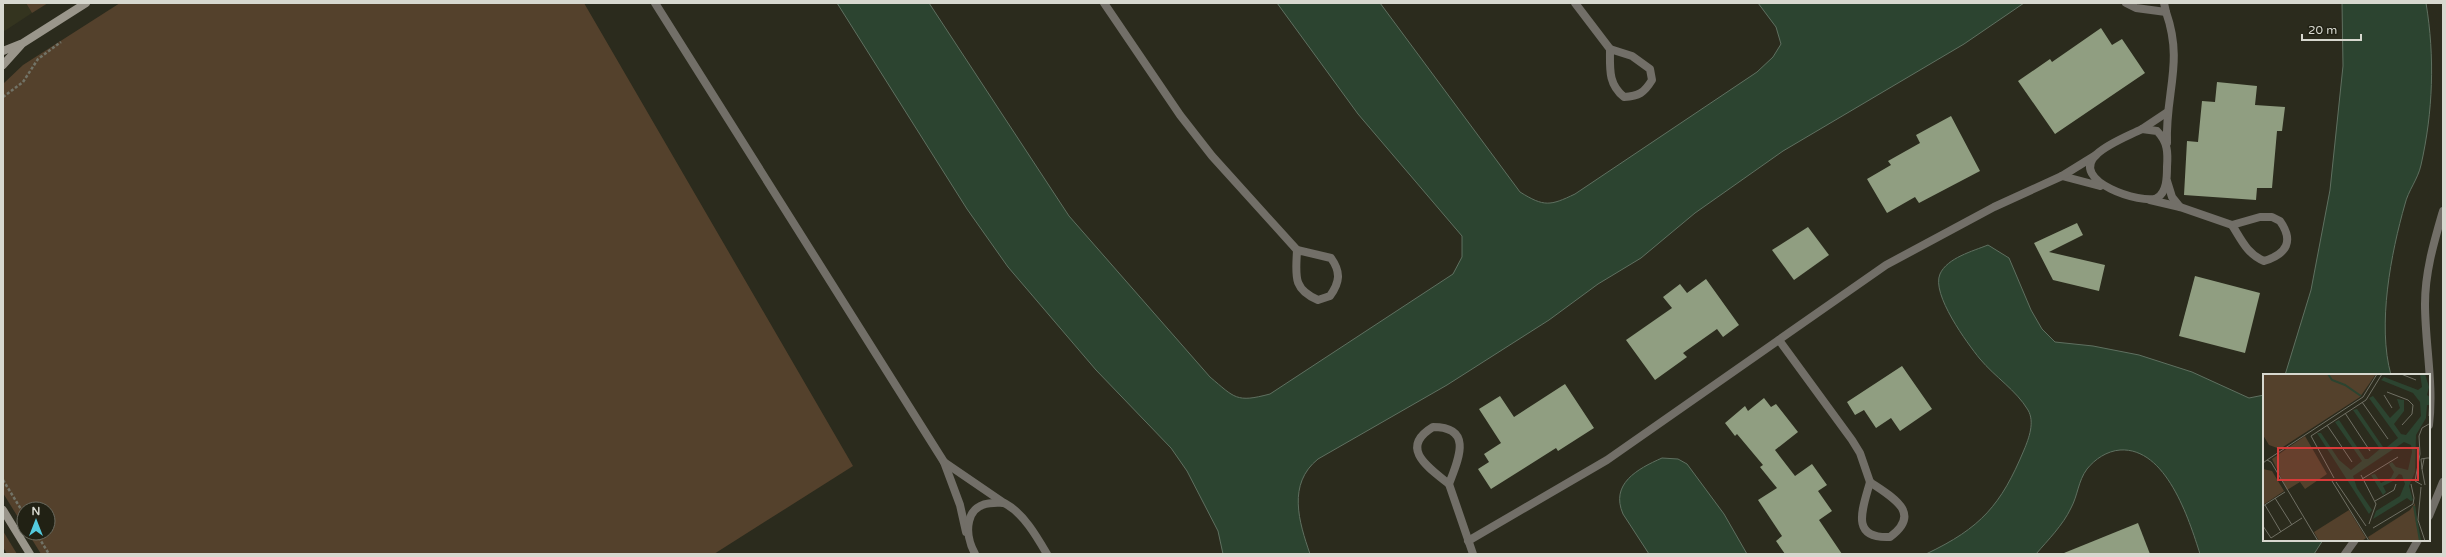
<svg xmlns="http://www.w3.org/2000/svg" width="2446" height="557" viewBox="0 0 2446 557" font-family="'Varela Round',sans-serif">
  <rect width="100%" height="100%" fill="#2b2b1d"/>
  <!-- built -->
  <polygon fill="#34341f" points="3,3 26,3 32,13 3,32"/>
  <!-- green -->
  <g fill="#54412c">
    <polygon points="26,3 48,3 32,13"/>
    <polygon points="120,3 584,3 853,466 714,554 41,554 28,533 48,533 48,509 24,509 24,527 3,493 3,84 23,65"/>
    <polygon points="3,531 17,554 7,554 3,547"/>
  </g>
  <!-- water -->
  <g fill="#2c4430" stroke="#5f7060">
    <path d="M837 3H929L1069 216 1210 377C1235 398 1236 403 1270 394L1453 274 1462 257V236L1358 114 1277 3H1380L1520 192C1544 207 1550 206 1575 194L1757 72 1773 57 1781 44 1776 27 1758 3H2024L1964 44 1783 151 1695 213 1641 258 1598 284 1549 320 1447 385 1318 459C1287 484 1299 522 1310 554H1223L1218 531 1187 471 1171 448 1096 370 1008 267 967 209Z"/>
    <path d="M2342 3H2426C2435 57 2433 112 2421 165 2418 179 2408 191 2405 204 2391 253 2377 325 2391 375H2285L2311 290 2330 190 2343 66Z"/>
    <path d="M1988 245 2009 258 2031 310 2042 329 2055 342 2093 346 2139 355 2192 372 2249 398 2264 395V540H2323L2314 554H2200C2189 519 2166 447 2120 450 2107 451 2095 459 2087 469 2078 481 2078 495 2071 508 2063 525 2048 540 2036 554H1926C1981 528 2001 505 2024 450 2029 438 2035 422 2028 410 2016 390 1995 377 1980 359 1967 343 1931 294 1940 274 1947 258 1973 251 1988 245Z"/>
    <path d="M1662 458 1678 459 1687 464 1724 514 1747 554H1649L1623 514C1610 484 1637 469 1662 458Z"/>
  </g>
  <!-- building -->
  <g fill="#909e81">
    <polygon points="2101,28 2112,45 2122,39 2145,73 2055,134 2018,81 2050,59 2052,62"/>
    <polygon points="2217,82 2257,86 2255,105 2285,107 2282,131 2277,131 2272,188 2257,188 2256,200 2184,195 2187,141 2198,142 2202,101 2215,102"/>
    <polygon points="1951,116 1980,171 1919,203 1915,197 1887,213 1867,179 1891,165 1888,161 1920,143 1916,135"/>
    <polygon points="2077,223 2083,235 2049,252 2105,265 2099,291 2053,280 2034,243"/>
    <polygon points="1808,227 1829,255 1794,280 1772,250"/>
    <polygon points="2195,276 2260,293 2245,353 2179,336"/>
    <polygon points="1706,279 1739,325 1723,337 1717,329 1683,353 1687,357 1655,380 1626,340 1672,308 1663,297 1680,284 1687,293"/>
    <polygon points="1902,366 1932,409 1900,431 1891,418 1876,428 1864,410 1855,415 1847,402"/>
    <polygon points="1565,384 1594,428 1558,451 1556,448 1491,489 1478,469 1489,462 1484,454 1501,443 1479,409 1500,396 1514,417"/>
    <polygon points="1764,398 1771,407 1776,404 1798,432 1775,450 1795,476 1812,464 1827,485 1818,491 1832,511 1819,520 1842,554 1785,554 1776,541 1782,536 1758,500 1777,488 1760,467 1763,465 1737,434 1735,436 1725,423 1745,406 1748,411"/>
    <polygon points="2138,523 2150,554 2064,554 2064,553"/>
  </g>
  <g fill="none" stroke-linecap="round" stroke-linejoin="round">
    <!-- path -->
    <g stroke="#727367" stroke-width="2.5" stroke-dasharray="3 2" stroke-linecap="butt">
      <polyline points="3,97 23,82 38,59 61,42"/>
      <polyline points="3,480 24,514"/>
      <polyline points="36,533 49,554"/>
    </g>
    <!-- street -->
    <g stroke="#726f68" stroke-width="8">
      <polyline points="655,3 944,462 960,505 966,532"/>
      <polyline points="1104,3 1180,115 1212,156 1297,250"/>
      <polyline points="1575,3 1610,49"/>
      <polyline points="2126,3 2136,8 2166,12 2164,3"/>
      <path d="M2166 12C2184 63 2165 93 2167 143"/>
      <path d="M1610 49 1632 56 1650 69 1652 80C1644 93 1639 96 1624 97 1608 84 1610 69 1610 49Z"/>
      <path d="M2142 129 2157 131C2168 142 2168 153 2167 167 2167 177 2167 192 2157 198 2143 205 2067 181 2097 154 2109 143 2128 136 2142 129Z"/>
      <polyline points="2142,129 2166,113"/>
      <polyline points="2062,176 2100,186"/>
      <polyline points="2167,181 2172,197 2180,207"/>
      <polyline points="2150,200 2180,207 2232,225"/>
      <path d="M2260 217H2272L2280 221C2294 241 2287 254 2264 261 2247 254 2241 239 2232 225Z"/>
      <path d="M1297 250 1331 258C1341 272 1340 282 1330 296L1318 300C1292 289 1296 275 1297 250Z"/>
      <polyline points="1779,340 1852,440 1860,453 1870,482"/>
      <path d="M2429 425C2434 385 2425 344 2425 304 2425 272 2434 242 2443 211"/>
      <path d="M1433 427C1474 427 1458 460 1449 484 1429 468 1398 448 1433 427Z"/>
      <polyline points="944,462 1004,503"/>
      <path d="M1870 482C1892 497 1923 513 1890 537 1849 539 1863 508 1870 482Z"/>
      <polyline points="1449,484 1473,554"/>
      <polyline points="2429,516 2443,482"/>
      <polyline points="1468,541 1607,460 1886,265 1994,207 2062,176 2096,155"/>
      <path d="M975 554C964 534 964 503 994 503 998 503 1003 502 1006 504 1024 514 1037 537 1047 554"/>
      <polyline points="2345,554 2355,540"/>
      <polyline points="2410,554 2418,540"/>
    </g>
    <!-- secondary -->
    <g stroke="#9a968b" stroke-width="8">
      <polyline points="3,51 23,43 86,3"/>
      <polyline points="3,65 21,45"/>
      <polyline points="3,510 30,554"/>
    </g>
  </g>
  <!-- overview -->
  <g transform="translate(2263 374)">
    <rect width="167" height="167" fill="#2b2b1d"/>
    <path d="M0 0H113L97 23 17 75 6 71 0 61ZM42 62 64 100 42 115 37 108 24 116 9 85ZM0 95 9 97 21 117 0 131ZM152 129 153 148 158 167H107L105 163 147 136ZM86 136 103 164 99 167H56L51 158Z" fill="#54412c"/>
    <path d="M157 0H162L166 13 164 21 167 23V31H164L163 44 153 61 152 98 146 112 150 126 148 127 144 124 110 145 113 137 137 122 142 110 139 101 136 100 130 107 120 112 123 118 120 121 108 101 112 100 118 109 128 104 131 98 126 90 129 88 133 93 145 96 149 78 148 71 141 68 90 102 94 114 109 136 106 140 54 59H58L76 86 88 96 99 87 72 48 76 46 102 85H105L117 75 90 36 94 35 120 73H124L135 64 106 24 110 22 127 44 137 34 134 25 141 26V37L131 50 138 60 143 61 158 42 157 28 150 19 118 6 121 3 155 16 159 13Z" fill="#2c4430"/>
    <path fill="none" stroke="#2c4430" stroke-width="2" d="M65 0 69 6 82 11 98 22M151 132 157 167"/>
    <path fill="none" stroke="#707064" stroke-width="1" d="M138 0 153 6M124 18 145 26 150 31 149 40 139 51M121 21 129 34M99 28 125 65M82 39 107 77M166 42 167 24M64 51 89 88M161 85 159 95 158 85 164 84H167M4 86 100 23 114 0M0 89 4 86 8 88 55 167M159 95 162 111M98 101 113 130 106 150M71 104 48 62 103 26 119 0M99 105 135 83M69 107 106 167M73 108 103 152M159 111 152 107 157 80 156 62 159 54 166 50M158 113 155 146 162 167M12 124 29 151M112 127 131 116 133 110M2 131 18 158M0 132 22 118M0 152 8 164 39 144M110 154 150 130 151 124 148 110"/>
    <path fill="#d63a39" fill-opacity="0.15" stroke="#d63a39" stroke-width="2" d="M15 74H155V106H15Z"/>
    <rect width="167" height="167" fill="none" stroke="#d7d8cf" stroke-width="2"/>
  </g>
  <!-- border -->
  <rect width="2446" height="557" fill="none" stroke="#d7d8cf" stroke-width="8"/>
  <!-- north arrow -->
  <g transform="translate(36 521)"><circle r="19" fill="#212114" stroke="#6a6a5f"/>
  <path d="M0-3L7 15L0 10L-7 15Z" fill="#54cade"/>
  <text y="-6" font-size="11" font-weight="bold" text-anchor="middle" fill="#d7d8cf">N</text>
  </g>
  <!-- scale -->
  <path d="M2302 34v6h59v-6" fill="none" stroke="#d7d8cf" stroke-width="2"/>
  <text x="2308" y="34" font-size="12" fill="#d7d8cf" stroke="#212114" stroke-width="3" paint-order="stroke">20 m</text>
</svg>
